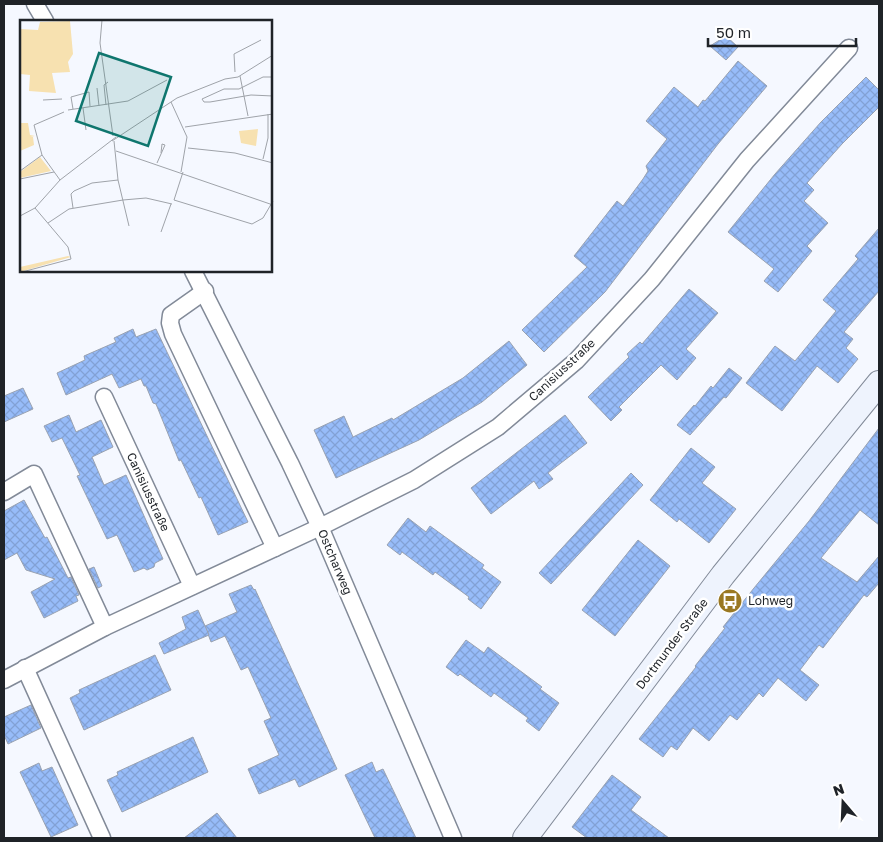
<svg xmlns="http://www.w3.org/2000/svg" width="883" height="842" viewBox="0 0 883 842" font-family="'Golos Text',sans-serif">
  <defs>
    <pattern id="building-cross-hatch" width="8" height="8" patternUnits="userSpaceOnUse" patternTransform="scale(1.25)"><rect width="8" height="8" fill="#97bcf9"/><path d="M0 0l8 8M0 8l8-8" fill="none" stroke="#82a1d5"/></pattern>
  </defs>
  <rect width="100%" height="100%" fill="#f5f8ff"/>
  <!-- building -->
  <g fill="url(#building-cross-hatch)" stroke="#99a2b1">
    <polygon points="726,36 738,47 726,60 710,46"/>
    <polygon points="738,61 767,86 718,144 605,292 544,352 522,330 587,267 574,256 617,201 623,206 643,179 648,171 646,166 667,139 646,121 674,87 698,107 703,100 705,101"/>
    <polygon points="866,77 879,90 879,107 842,144 807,183 814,190 804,201 828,223 807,246 812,251 778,292 764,281 774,269 728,232 775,174 821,122"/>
    <polygon points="879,228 879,291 844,332 853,339 846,348 858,359 838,383 817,366 782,411 746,383 775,346 795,361 836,311 823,300 858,259 855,256"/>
    <polygon points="689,289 718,313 686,349 696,358 677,380 661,365 619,407 622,410 611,421 588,397 629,357 627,354 640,342 642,344"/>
    <polygon points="133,329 136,337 156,329 248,522 218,535 201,497 199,498 181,460 179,461 156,404 153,403 146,386 144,386 141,379 119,388 112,374 66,395 57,373 85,360 84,356 116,342 114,338"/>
    <polygon points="509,341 527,365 482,402 419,440 336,478 314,430 344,416 353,437 392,418 393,420 463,378"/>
    <polygon points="729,368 742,378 726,398 724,397 690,435 677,425 694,405 695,406 711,386 713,388"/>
    <polygon points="23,388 33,409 4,422 4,396"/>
    <polygon points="69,415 76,432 101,420 113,447 92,457 104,485 126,475 163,559 155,563 154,567 147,570 144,568 134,572 117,535 107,539 77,476 80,475 62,438 52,442 44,426"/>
    <polygon points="565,415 587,443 548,473 553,479 539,489 534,481 491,514 471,488"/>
    <polygon points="879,428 879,525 860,510 821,558 857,582 879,556 879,583 867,597 864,595 823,648 819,645 800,670 819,685 806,701 778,678 763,697 759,693 737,720 730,715 709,741 693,728 677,750 671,746 663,757 639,739 696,667 695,666 725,628 723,627 754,588 809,521"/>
    <polygon points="691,448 715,467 702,483 736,509 709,543 679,519 677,522 650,500"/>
    <polygon points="631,473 643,485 551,584 539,573"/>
    <polygon points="24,500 45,538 47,537 68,578 71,577 79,595 76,596 78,601 44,618 31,592 55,579 26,570 17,553 4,560 4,511"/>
    <polygon points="408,518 426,532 430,526 484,565 482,568 501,582 481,609 468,599 469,597 435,572 433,575 402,552 400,555 387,545"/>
    <polygon points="638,540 670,566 615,636 582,610"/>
    <polygon points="94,567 102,586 98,588 89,569"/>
    <polygon points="251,585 254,590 255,589 337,769 299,787 295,779 259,794 248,769 279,755 264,721 271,718 248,667 241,670 225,636 211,642 205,626 237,612 229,594"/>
    <polygon points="198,610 209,635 164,654 159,643 186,629 182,617"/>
    <polygon points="466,640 484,653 488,647 542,687 540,689 559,703 539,731 526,721 528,718 494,693 491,697 460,674 458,676 446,667"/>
    <polygon points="155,655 171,690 84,730 70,698 80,693 79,690"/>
    <polygon points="31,705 41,728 8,744 4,735 4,717"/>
    <polygon points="193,737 208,772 122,812 107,780 118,775 117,772"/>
    <polygon points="372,762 376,772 383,769 416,838 375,838 345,775"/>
    <polygon points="39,763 42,771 52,767 78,825 51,837 20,772"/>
    <polygon points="612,775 641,797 631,810 669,838 587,838 572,827"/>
    <polygon points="217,813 237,838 184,838 204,823"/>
  </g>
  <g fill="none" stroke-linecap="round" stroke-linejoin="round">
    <defs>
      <g id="minor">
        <polyline points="35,4 45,21"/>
        <polyline points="193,271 290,463 320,527 453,838"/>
        <polyline points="205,291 171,315 170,323 173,334 275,548"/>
        <polyline points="104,397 192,586"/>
        <polyline points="4,492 34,474 105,627"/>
        <polyline points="25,668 102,838"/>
        <polyline points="4,680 105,627 320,527 414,480 498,427 576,361 652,279 747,160 849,48"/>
      </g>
      <polyline id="secondary" points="525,838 723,575 879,383"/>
    </defs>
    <!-- minor casing -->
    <use href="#minor" stroke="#828a98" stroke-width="19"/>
    <!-- secondary casing -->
    <use href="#secondary" stroke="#828a98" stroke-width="26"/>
    <!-- minor -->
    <use href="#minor" stroke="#fff" stroke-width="16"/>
    <!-- secondary -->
    <use href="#secondary" stroke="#eef3fd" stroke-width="24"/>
  </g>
  <!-- icons -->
  <defs>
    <symbol id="bus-disc" viewBox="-11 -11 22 22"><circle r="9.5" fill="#9a7822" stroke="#fff"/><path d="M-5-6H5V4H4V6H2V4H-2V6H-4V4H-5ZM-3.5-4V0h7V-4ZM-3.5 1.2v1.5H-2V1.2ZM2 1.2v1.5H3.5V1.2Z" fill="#fff"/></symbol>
  </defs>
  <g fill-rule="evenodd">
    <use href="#bus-disc" x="716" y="587" width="28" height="28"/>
  </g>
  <g text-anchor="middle" stroke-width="5" stroke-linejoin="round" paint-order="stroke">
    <!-- street labels -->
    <g font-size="12" fill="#1f2328" stroke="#fff">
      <text transform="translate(562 370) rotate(-43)" y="4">Canisiusstraße</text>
      <text transform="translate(148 492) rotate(65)" y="4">Canisiusstraße</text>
      <text transform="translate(335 562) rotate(67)" y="4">Ostcharweg</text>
      <text transform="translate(672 644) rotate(-53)" y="4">Dortmunder Straße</text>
    </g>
    <!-- poi labels -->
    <g font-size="12" fill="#1f2328" stroke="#fff" text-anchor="start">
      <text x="748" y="605">Lohweg</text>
    </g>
  </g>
  <!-- overview -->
  <g transform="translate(20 20)">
    <rect width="252" height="252" fill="#f5f8ff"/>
    <path d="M50 1 53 34 48 42 50 52 32 53 36 73 9 71 10 55 0 54V9L18 10 20 2ZM238 109 236 126 221 123 219 111ZM20 137 31 151 0 158V152Z" fill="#f7e1b0"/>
    <path d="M0 103H8L10 115 15 116 1 119ZM48 236 51 237 0 252V247Z" fill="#f7e1b0"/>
    <path d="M0 117H13L14 125 0 131Z" fill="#f7e1b0"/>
    <path fill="none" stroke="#9fa3a9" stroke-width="1" d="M82 0 80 23 93 116M215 52 214 34 241 20M220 56 228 96M253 57H243L219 69H204L182 79 184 82H190L231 75 253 76M77 68 79 86M23 80 42 79M151 82 167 117 161 152M86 85 84 65 88 62M63 88 66 110M53 89 51 77 69 72 70 86M48 90 108 81 147 60M165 107 253 94M92 121 157 78 205 59 218 57 253 35M94 121 98 160 109 206M168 128 215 133 253 143M96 131 253 185M243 139 248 118V94M137 143 145 125 142 124 141 133M0 151 22 135M0 159 34 152M40 160 22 135 14 105 44 92M154 180 232 204 243 198 253 181M154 180 163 152M53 188 51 174 54 171 72 163 98 160M0 196 15 188M28 203 49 189 103 180 126 178 152 184M141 212 151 184M2 252 51 239 48 227 15 188 40 160 96 117"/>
    <path fill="#0f766e" fill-opacity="0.15" stroke="#0f766e" stroke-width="2.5" d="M79 33 151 57 128 126 56 101Z"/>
    <rect width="252" height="252" fill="none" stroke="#1f2328" stroke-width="2.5"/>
  </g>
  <!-- border -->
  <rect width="883" height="842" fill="none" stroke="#1f2328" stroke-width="10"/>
  <!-- north arrow -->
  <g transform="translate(843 802) rotate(341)" stroke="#ffffff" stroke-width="4" paint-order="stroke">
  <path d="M0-4L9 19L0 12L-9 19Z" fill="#1f2328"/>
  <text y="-8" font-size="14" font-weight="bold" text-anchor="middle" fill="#1f2328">N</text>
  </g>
  <!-- scale -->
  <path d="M708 38v8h148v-8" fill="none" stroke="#1f2328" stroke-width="2.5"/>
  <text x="716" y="38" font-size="15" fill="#1f2328" stroke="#ffffff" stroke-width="4" paint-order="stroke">50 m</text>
</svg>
